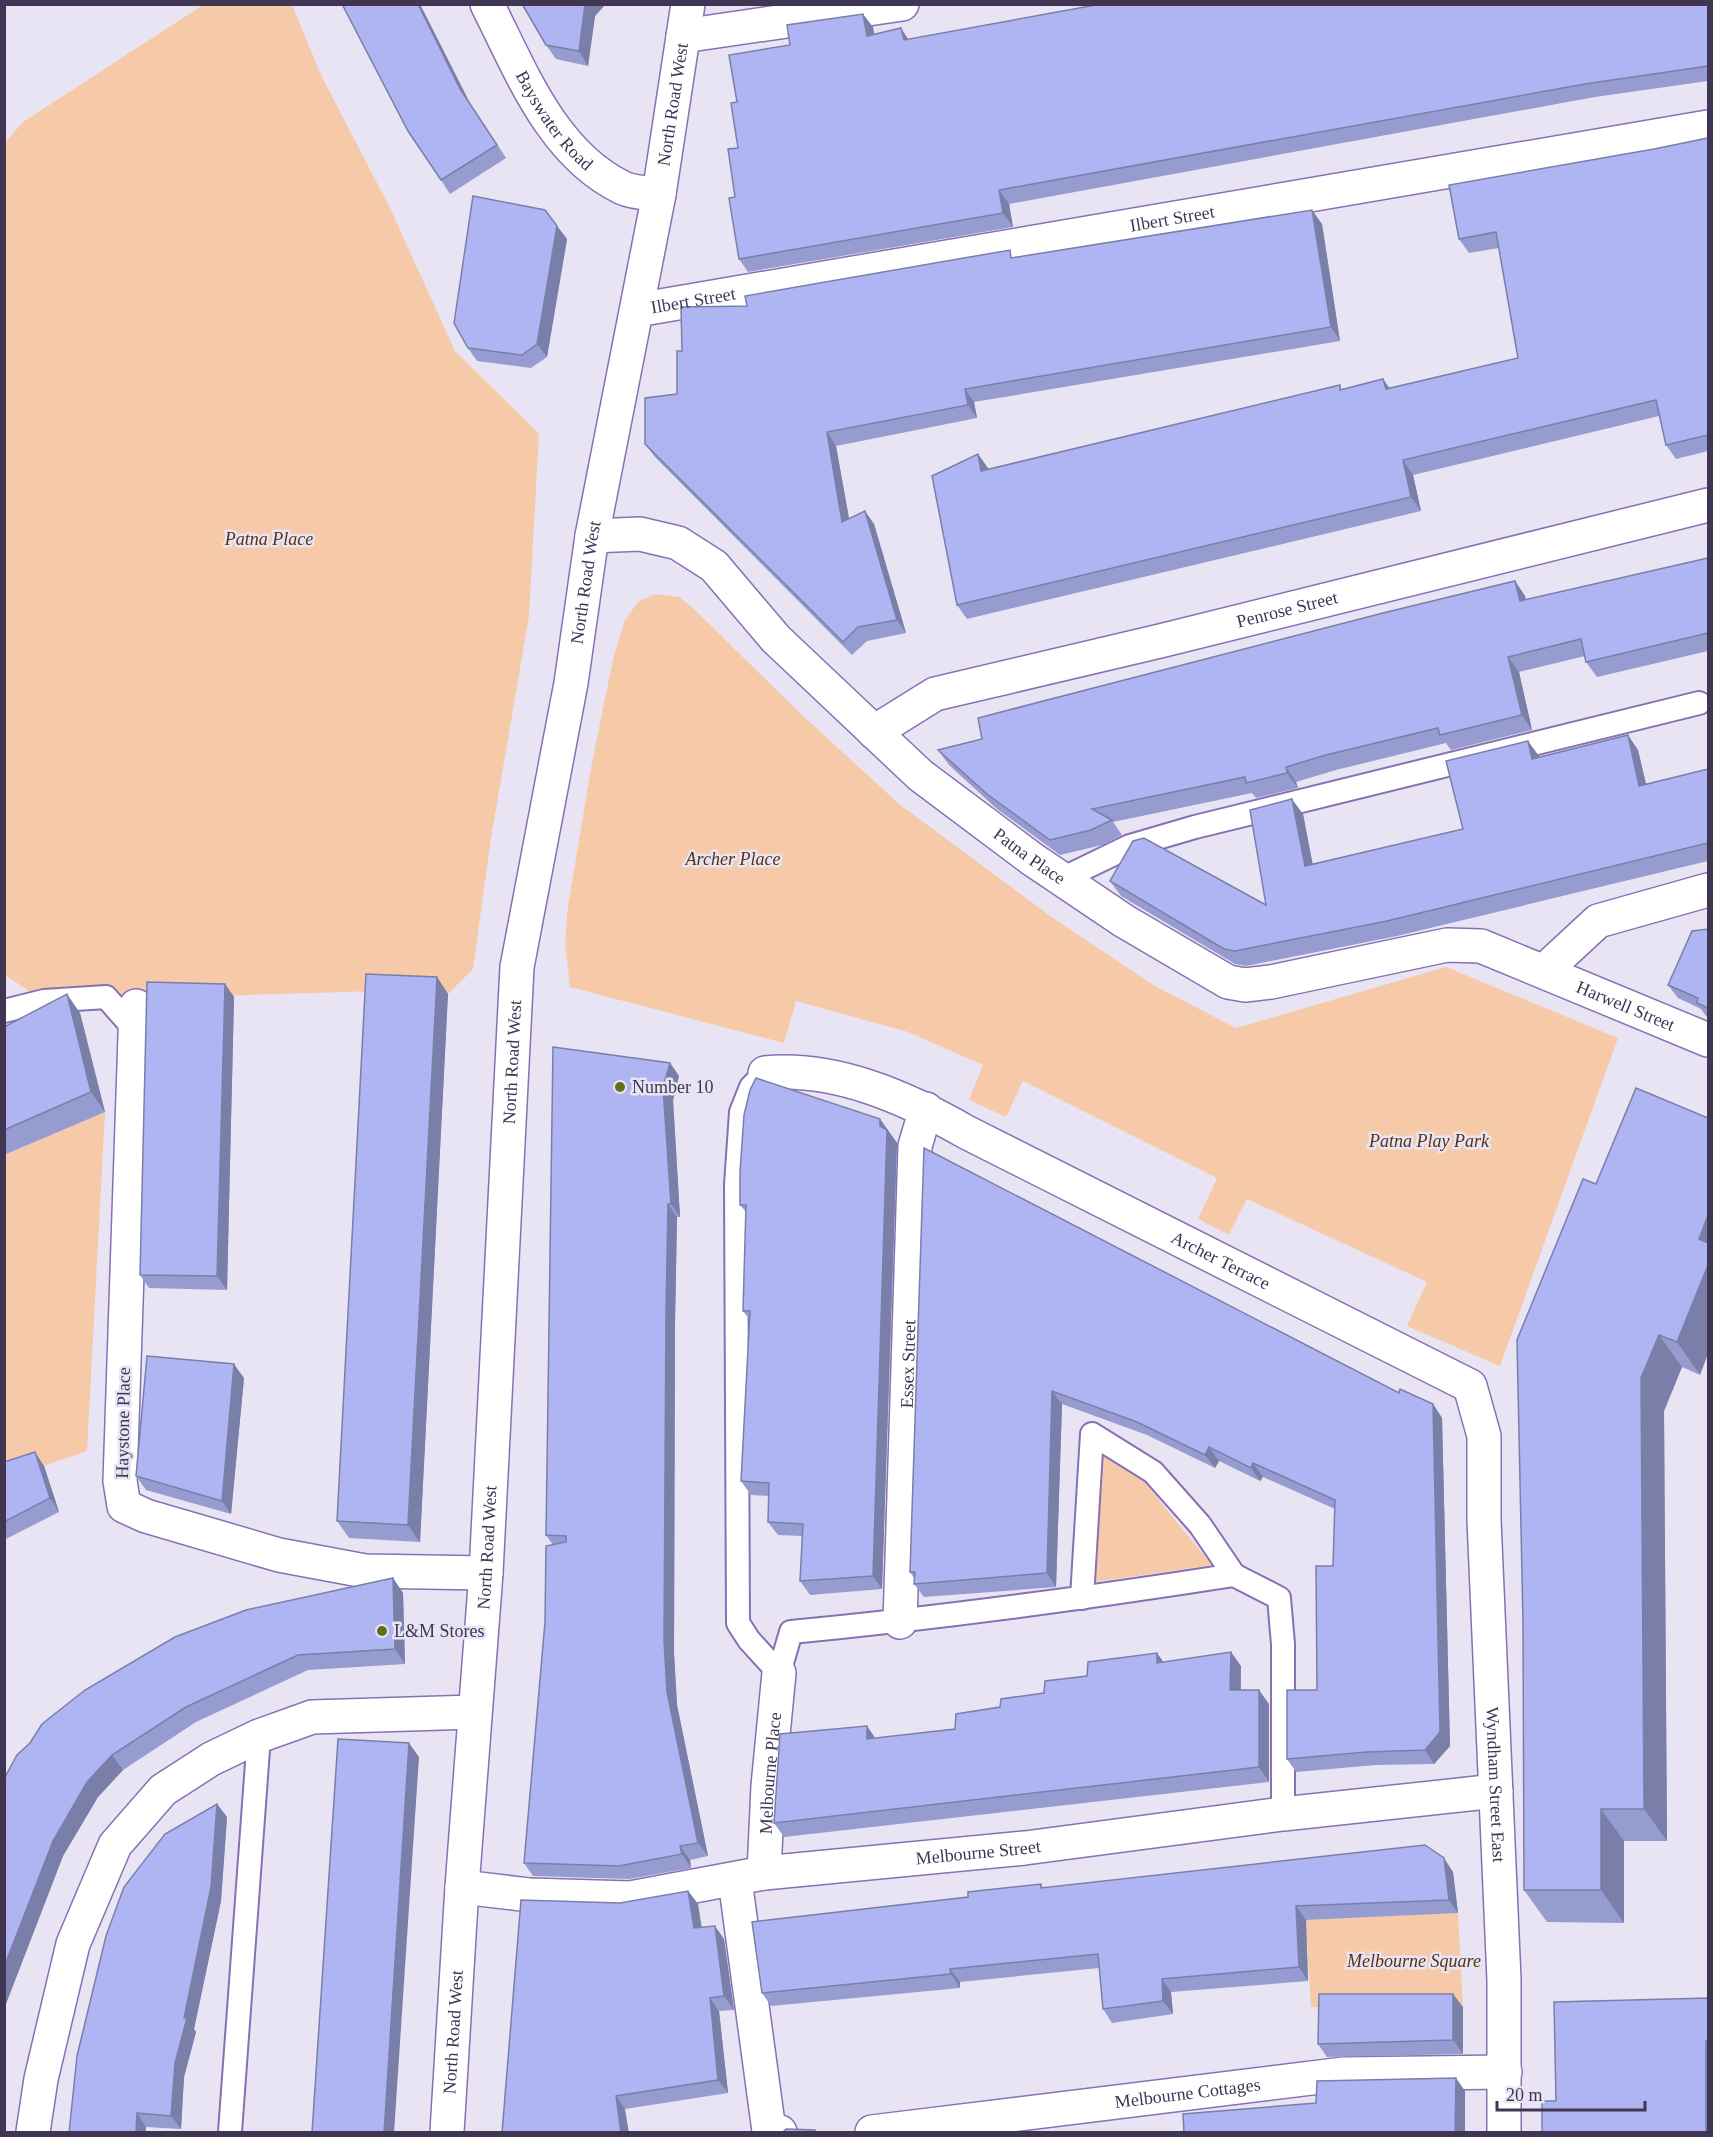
<svg xmlns="http://www.w3.org/2000/svg" width="1713" height="2137" viewBox="0 0 1713 2137" font-family="'Times New Roman',serif">
  <rect width="100%" height="100%" fill="#e9e4f4"/>
  <!-- green -->
  <g fill="#f6caa8">
    <polygon points="203,5 292,5 322,77 390,208 455,351 539,434 529,616 491,838 473,969 448,994 378,991 44,1001 5,975 4,144 23,122"/>
    <polygon points="655,594 679,597 694,609 801,714 899,804 1053,918 1155,986 1236,1028 1446,967 1618,1038 1500,1366 1407,1326 1427,1282 1247,1199 1229,1235 1198,1219 1217,1178 1023,1081 1006,1117 969,1100 983,1065 908,1032 796,1001 784,1043 570,987 565,943 568,906 591,768 613,659 625,620 638,602"/>
    <polygon points="105,1112 87,1451 5,1479 4,1155"/>
    <polygon points="1102,1450 1140,1477 1212,1565 1094,1582"/>
    <polygon points="1458,1913 1463,2007 1311,2007 1306,1920"/>
  </g>
  <g fill="none" stroke-linecap="round" stroke-linejoin="round">
    <defs>
      <g id="lane">
        <polyline points="1062,879 1130,846 1195,827 1699,703"/>
        <polyline points="4,1011 44,1001 106,997 136,1031"/>
        <polyline points="765,1073 751,1087 741,1112 736,1185 738,1623 749,1640 779,1673"/>
        <polyline points="1082,1598 1092,1434 1153,1472 1200,1525 1234,1575 1279,1598 1283,1644 1283,1814"/>
        <path d="M779 1673 791 1632C939 1618 1087 1598 1234 1575"/>
        <polyline points="230,2132 259,1736"/>
      </g>
      <g id="street">
        <path id="s1" d="M487 4C521 71 552 154 623 188 634 193 648 193 659 194"/>
        <polyline points="683,36 902,4"/>
        <path id="s2" d="M637 310 1708 127"/>
        <path id="s3" d="M592 536 640 534 678 543 714 566 776 639 920 775 1032 859 1124 921 1228 982 1245 985 1271 982 1447 945 1481 946 1708 1040"/>
        <path id="s4" d="M874 732 935 694 1160 641 1708 505"/>
        <polyline points="1544,971 1598,921 1708,890"/>
        <polyline points="136,1006 120,1481 124,1506 146,1516 279,1555 365,1571 486,1573"/>
        <path id="s5" d="M765 1073C835 1066 907 1098 966 1132L1470 1386 1484 1436V1520L1504 1980V2132"/>
        <path id="s6" d="M900 1622 915 1146 926 1109"/>
        <path id="s7" d="M764 1873 768 1786 779 1673"/>
        <polyline points="735,1880 769,2131 780,2132"/>
        <path id="s8" d="M462 1887 529 1895 630 1898 764 1873 1025 1848 1283 1814 1496 1791"/>
        <polyline points="33,2132 41,2079 73,1944 115,1845 163,1790 211,1759 259,1736 312,1717 474,1712"/>
        <path id="s9" d="M447 2132 462 1887 486 1573 517 967 571 683 592 536 659 194 688 4"/>
        <path id="s10" d="M872 2132 1344 2074 1505 2072"/>
      </g>
    </defs>
    <!-- lane casing -->
    <use href="#lane" stroke="#8870b5" stroke-width="26"/>
    <!-- street casing -->
    <use href="#street" stroke="#8870b5" stroke-width="36"/>
    <!-- lane -->
    <use href="#lane" stroke="#fff" stroke-width="22"/>
    <!-- street -->
    <use href="#street" stroke="#fff" stroke-width="33"/>
  </g>
  <!-- wall -->
  <g fill="#969cd0">
    <polygon points="522,4 603,4 604,6 595,16 588,66 556,59 546,45"/>
    <polygon points="1708,4 1708,81 1595,97 1009,204 1013,227 748,272 739,259 735,197 738,148 737,102 790,45 873,27 874,34 908,39"/>
    <polygon points="470,103 506,158 450,194 441,180"/>
    <polygon points="1708,138 1708,451 1676,459 1666,445 1659,416 1413,475 1421,511 967,619 957,605 978,454 988,470 1340,385 1342,390 1390,388 1518,358 1499,248 1469,253 1459,239 1654,149"/>
    <polygon points="1322,224 1340,341 974,402 977,418 836,446 849,519 874,524 906,633 867,641 852,655 655,457 645,444 677,394 682,351 747,306 1015,258"/>
    <polygon points="557,226 567,239 547,357 531,368 477,361 468,348"/>
    <polygon points="1708,558 1708,651 1597,677 1586,662 1585,656 1519,672 1532,730 1451,750 1446,743 1336,770 1296,782 1298,788 1256,798 1252,793 1113,822 1122,835 1102,845 1060,855 997,809 949,765 938,750 982,739 1515,581 1525,596 1526,600"/>
    <polygon points="1638,750 1646,784 1708,769 1708,861 1397,936 1246,966 1235,964 1121,896 1110,881 1266,905 1303,814 1312,864 1463,829 1539,757"/>
    <polygon points="1708,929 1708,1017 1706,1016 1701,1009 1678,998 1668,985"/>
    <polygon points="437,977 448,994 420,1542 349,1538 337,1521"/>
    <polygon points="225,984 234,997 227,1290 149,1288 140,1275"/>
    <polygon points="80,1013 105,1112 4,1155 4,1027"/>
    <polygon points="670,1063 679,1076 673,1100 680,1217 677,1217 675,1324 674,1653 677,1705 708,1856 690,1860 691,1868 629,1879 533,1876 524,1863 553,1545 546,1535"/>
    <polygon points="880,1119 897,1143 882,1589 810,1595 800,1581 802,1536 778,1535 768,1522 769,1496 751,1495 741,1481 750,1320 743,1311 746,1212 740,1205"/>
    <polygon points="924,1148 1399,1393 1433,1404 1442,1418 1450,1746 1434,1764 1376,1765 1296,1772 1287,1759 1317,1690 1333,1566 1335,1509 1263,1477 1260,1481 1219,1461 1215,1468 1147,1435 1062,1404 1056,1587 924,1597 914,1584 914,1578 910,1572"/>
    <polygon points="1583,1179 1700,1375 1682,1367 1664,1411 1667,1841 1624,1841 1624,1923 1547,1922 1524,1890"/>
    <polygon points="244,1378 231,1514 146,1490 136,1476"/>
    <polygon points="4,1462 44,1466 59,1512 4,1540"/>
    <polygon points="393,1578 403,1593 405,1664 308,1670 196,1722 123,1770 98,1797 63,1856 4,2009 4,1779"/>
    <polygon points="1164,1662 1241,1666 1241,1690 1269,1704 1269,1782 784,1837 774,1823 867,1726 875,1738 955,1729 1000,1707 1044,1693 1087,1676"/>
    <polygon points="217,1804 227,1817 221,1901 194,2029 196,2032 184,2077 181,2129 146,2127 77,2056"/>
    <polygon points="1453,1872 1458,1913 1306,1920 1308,1981 1171,1992 1173,2014 1112,2023 1103,2009 1099,1968 960,1982 960,1988 771,2006 762,1993 968,1897 1041,1884 1043,1888"/>
    <polygon points="688,1891 698,1904 701,1927 724,1939 734,2010 719,2011 728,2093 625,2109 502,2133 620,1903"/>
    <polygon points="1463,2007 1463,2054 1327,2057 1318,2044"/>
  </g>
  <!-- shaded-wall -->
  <g fill="#7a7fa9">
    <polygon points="418,4 420,4 470,103 506,158 460,89"/>
    <polygon points="585,4 603,4 604,6 595,16 588,66 579,51"/>
    <polygon points="863,14 873,27 876,49 867,36"/>
    <polygon points="901,28 910,42 904,40"/>
    <polygon points="999,190 1009,204 1013,227 1003,213"/>
    <polygon points="1312,210 1322,224 1340,341 1331,327"/>
    <polygon points="557,226 567,239 547,357 537,344"/>
    <polygon points="1383,379 1393,393 1386,389"/>
    <polygon points="965,389 974,402 977,418 968,405"/>
    <polygon points="827,432 836,446 852,535 842,522"/>
    <polygon points="978,454 988,468 991,486 981,471"/>
    <polygon points="1403,460 1413,475 1421,511 1411,497"/>
    <polygon points="865,511 874,524 906,633 897,620"/>
    <polygon points="1515,581 1525,596 1530,616 1520,601"/>
    <polygon points="1508,657 1519,672 1532,730 1522,715"/>
    <polygon points="1628,735 1638,750 1650,801 1639,786"/>
    <polygon points="1528,741 1539,756 1543,774 1532,759"/>
    <polygon points="1286,767 1296,782 1298,788 1287,773"/>
    <polygon points="1292,799 1303,814 1316,881 1305,866"/>
    <polygon points="437,977 448,994 420,1542 408,1525"/>
    <polygon points="225,984 234,997 227,1290 217,1276"/>
    <polygon points="67,994 80,1013 105,1112 91,1092"/>
    <polygon points="670,1063 679,1076 673,1100 680,1217 671,1204 663,1087"/>
    <polygon points="880,1119 897,1143 882,1589 873,1576"/>
    <polygon points="668,1204 677,1217 675,1324 674,1653 677,1705 708,1856 698,1843 667,1692 664,1640 666,1311"/>
    <polygon points="1708,1215 1708,1253 1699,1239"/>
    <polygon points="1708,1265 1708,1354 1700,1375 1677,1342"/>
    <polygon points="1659,1335 1682,1367 1664,1411 1667,1841 1644,1809 1641,1378"/>
    <polygon points="234,1364 244,1378 231,1514 222,1501"/>
    <polygon points="1052,1391 1062,1404 1056,1587 1047,1573"/>
    <polygon points="1433,1404 1442,1418 1450,1746 1434,1764 1425,1750"/>
    <polygon points="1209,1447 1219,1461 1215,1468 1205,1455"/>
    <polygon points="35,1452 44,1466 59,1512 50,1498"/>
    <polygon points="1253,1463 1263,1477 1260,1481 1251,1468"/>
    <polygon points="393,1578 403,1593 405,1664 395,1649"/>
    <polygon points="1231,1652 1241,1666 1240,1705 1230,1690"/>
    <polygon points="1157,1653 1167,1667 1157,1663"/>
    <polygon points="1259,1690 1269,1704 1269,1782 1259,1767"/>
    <polygon points="867,1726 877,1741 867,1739"/>
    <polygon points="409,1743 419,1757 394,2133 384,2133"/>
    <polygon points="112,1755 123,1770 98,1797 63,1856 4,2009 4,1967 53,1841 87,1782"/>
    <polygon points="217,1804 227,1817 221,1901 194,2029 196,2032 184,2077 181,2129 171,2116 175,2063 184,2018"/>
    <polygon points="1601,1809 1624,1841 1624,1923 1601,1890"/>
    <polygon points="680,1846 690,1860 691,1868 682,1854"/>
    <polygon points="1444,1858 1453,1872 1458,1913 1449,1900"/>
    <polygon points="688,1891 698,1904 704,1942 694,1928"/>
    <polygon points="1296,1906 1306,1920 1308,1981 1299,1967"/>
    <polygon points="715,1926 724,1939 734,2010 724,1996"/>
    <polygon points="950,1969 960,1982 960,1988 951,1974"/>
    <polygon points="1162,1979 1171,1992 1173,2014 1163,2001"/>
    <polygon points="1453,1994 1463,2007 1463,2054 1453,2040"/>
    <polygon points="710,1998 719,2011 728,2093 718,2080"/>
    <polygon points="1706,2041 1708,2044 1708,2133 1706,2133"/>
    <polygon points="1456,2078 1465,2091 1465,2133 1455,2133"/>
    <polygon points="616,2096 625,2109 629,2133 621,2133"/>
    <polygon points="137,2113 146,2127 146,2133 136,2133"/>
  </g>
  <!-- building -->
  <g fill="#aeb5f2" stroke="#7a7fa9" stroke-width="1.5">
    <polygon points="342,4 418,4 460,89 497,145 441,180 408,131"/>
    <polygon points="522,4 585,4 579,51 546,45"/>
    <polygon points="1101,4 1708,4 1708,66 1585,84 999,190 1003,213 739,259 729,198 735,197 728,149 738,148 731,103 737,102 729,55 790,45 787,25 863,14 867,36 901,28 904,40"/>
    <polygon points="1708,138 1708,435 1666,445 1656,400 1403,460 1411,497 957,605 932,476 978,454 981,471 1340,385 1340,390 1383,379 1386,389 1518,358 1496,232 1459,239 1449,185 1654,149"/>
    <polygon points="473,196 545,210 557,226 537,344 522,355 468,348 454,323"/>
    <polygon points="1312,210 1331,327 965,389 968,405 827,432 842,522 865,511 897,620 858,627 843,642 645,444 645,398 677,394 677,351 682,351 681,307 747,306 745,296 1010,250 1011,258"/>
    <polygon points="1708,558 1708,633 1586,662 1581,639 1508,657 1522,715 1440,735 1438,728 1326,755 1286,767 1287,773 1246,783 1245,777 1092,809 1112,820 1091,830 1050,840 987,794 938,750 982,739 978,718 1383,613 1515,581 1520,601"/>
    <polygon points="1628,735 1639,786 1708,769 1708,843 1387,921 1235,951 1224,949 1110,881 1133,841 1144,838 1266,905 1250,810 1292,799 1305,866 1463,829 1446,761 1528,741 1532,759"/>
    <polygon points="1708,929 1708,1008 1697,1003 1698,998 1668,985 1692,931"/>
    <polygon points="366,974 437,977 408,1525 337,1521"/>
    <polygon points="147,982 225,984 217,1276 140,1275"/>
    <polygon points="67,994 91,1092 4,1130 4,1027"/>
    <polygon points="553,1047 670,1063 663,1087 671,1204 668,1204 666,1311 664,1640 667,1692 698,1843 680,1846 682,1854 619,1866 524,1863 545,1622 546,1546 566,1542 566,1536 546,1535"/>
    <polygon points="756,1078 880,1119 880,1126 887,1130 873,1576 800,1581 803,1524 768,1522 769,1483 741,1481 750,1311 743,1311 746,1205 740,1205 740,1172 744,1115 750,1090"/>
    <polygon points="1636,1088 1708,1118 1708,1215 1699,1239 1708,1243 1708,1265 1677,1342 1659,1335 1641,1378 1644,1809 1601,1809 1601,1890 1524,1890 1523,1622 1517,1340 1583,1179 1596,1184"/>
    <polygon points="924,1148 1399,1393 1400,1389 1433,1404 1440,1732 1425,1750 1366,1752 1287,1759 1287,1690 1317,1690 1316,1566 1333,1566 1335,1500 1253,1463 1251,1468 1209,1447 1205,1455 1137,1422 1052,1391 1047,1573 914,1584 915,1572 910,1572"/>
    <polygon points="147,1356 234,1364 222,1501 136,1476"/>
    <polygon points="35,1452 50,1498 4,1522 4,1462"/>
    <polygon points="393,1578 395,1649 298,1655 186,1707 112,1755 87,1782 53,1841 4,1967 4,1779 17,1755 30,1743 42,1724 85,1690 175,1637 246,1610"/>
    <polygon points="1231,1652 1230,1690 1259,1690 1259,1767 774,1823 780,1734 867,1726 867,1739 955,1729 956,1714 1000,1707 1001,1699 1044,1693 1045,1681 1087,1676 1088,1662 1157,1653 1157,1663"/>
    <polygon points="338,1739 409,1743 384,2133 312,2133"/>
    <polygon points="217,1804 211,1887 184,2018 187,2018 175,2063 171,2116 137,2113 136,2133 69,2133 77,2056 106,1936 124,1887 165,1834"/>
    <polygon points="1425,1845 1444,1858 1449,1900 1296,1906 1299,1967 1162,1979 1163,2001 1103,2009 1098,1954 950,1969 951,1974 762,1993 752,1922 968,1897 968,1892 1041,1884 1041,1888"/>
    <polygon points="688,1891 694,1928 715,1926 724,1996 710,1998 718,2080 616,2096 621,2133 502,2133 521,1900 620,1903"/>
    <polygon points="1319,1994 1453,1994 1453,2040 1318,2044"/>
    <polygon points="1708,1998 1708,2040 1706,2041 1706,2133 1542,2133 1542,2101 1556,2101 1554,2002"/>
    <polygon points="1456,2078 1455,2133 1184,2133 1183,2114 1316,2103 1317,2081"/>
    <polygon points="786,2129 815,2130 815,2133 782,2133"/>
  </g>
  <!-- markers -->
  <g fill="#606e19" stroke="#e9e4f4" stroke-width="2">
    <circle cx="620" cy="1087" r="6"/>
    <circle cx="382" cy="1631" r="6"/>
  </g>
  <g text-anchor="middle" stroke-width="5" stroke-linejoin="round" paint-order="stroke">
    <!-- street labels -->
    <g font-size="18" fill="#403654" stroke="#e9e4f4">
      <text dy="6" stroke="none"><textPath href="#s9" startOffset="2044">North Road West</textPath></text>
      <text dy="6" stroke="none"><textPath href="#s1" startOffset="135">Bayswater Road</textPath></text>
      <text dy="6" stroke="none"><textPath href="#s2" startOffset="543">Ilbert Street</textPath></text>
      <text dy="6" stroke="none"><textPath href="#s2" startOffset="57">Ilbert Street</textPath></text>
      <text dy="6" stroke="none"><textPath href="#s9" startOffset="1558">North Road West</textPath></text>
      <text dy="6" stroke="none"><textPath href="#s4" startOffset="434">Penrose Street</textPath></text>
      <text dy="6" stroke="none"><textPath href="#s3" startOffset="560">Patna Place</textPath></text>
      <text dy="6" stroke="none"><textPath href="#s3" startOffset="1209">Harwell Street</textPath></text>
      <text dy="6" stroke="none"><textPath href="#s9" startOffset="1072">North Road West</textPath></text>
      <text dy="6" stroke="none"><textPath href="#s5" startOffset="498">Archer Terrace</textPath></text>
      <text dy="6" stroke="none"><textPath href="#s6" startOffset="258">Essex Street</textPath></text>
      <text transform="translate(123 1423) rotate(-89)" y="6">Haystone Place</text>
      <text dy="6" stroke="none"><textPath href="#s9" startOffset="586">North Road West</textPath></text>
      <text dy="6" stroke="none"><textPath href="#s7" startOffset="100">Melbourne Place</textPath></text>
      <text dy="6" stroke="none"><textPath href="#s5" startOffset="1178">Wyndham Street East</textPath></text>
      <text dy="6" stroke="none"><textPath href="#s8" startOffset="520">Melbourne Street</textPath></text>
      <text dy="6" stroke="none"><textPath href="#s9" startOffset="100">North Road West</textPath></text>
      <text dy="6" stroke="none"><textPath href="#s10" startOffset="318">Melbourne Cottages</textPath></text>
    </g>
    <!-- park labels -->
    <g font-size="18" font-style="italic" fill="#573312" stroke="#e9e4f4">
      <text x="269" y="545">Patna Place</text>
      <text x="733" y="865">Archer Place</text>
      <text x="1429" y="1147">Patna Play Park</text>
      <text x="1414" y="1967">Melbourne Square</text>
    </g>
    <!-- poi labels -->
    <g font-size="18" fill="#403654" stroke="#e9e4f4" text-anchor="start">
      <text x="632" y="1093">Number 10</text>
      <text x="394" y="1637">L&amp;M Stores</text>
    </g>
  </g>
  <!-- border -->
  <rect width="1713" height="2137" fill="none" stroke="#403654" stroke-width="12"/>
  <!-- scale -->
  <path d="M1497 2101v9h148v-9" fill="none" stroke="#403654" stroke-width="3"/>
  <text x="1506" y="2101" font-size="18" fill="#403654" stroke="#e9e4f4" stroke-width="4.5" paint-order="stroke">20 m</text>
</svg>
